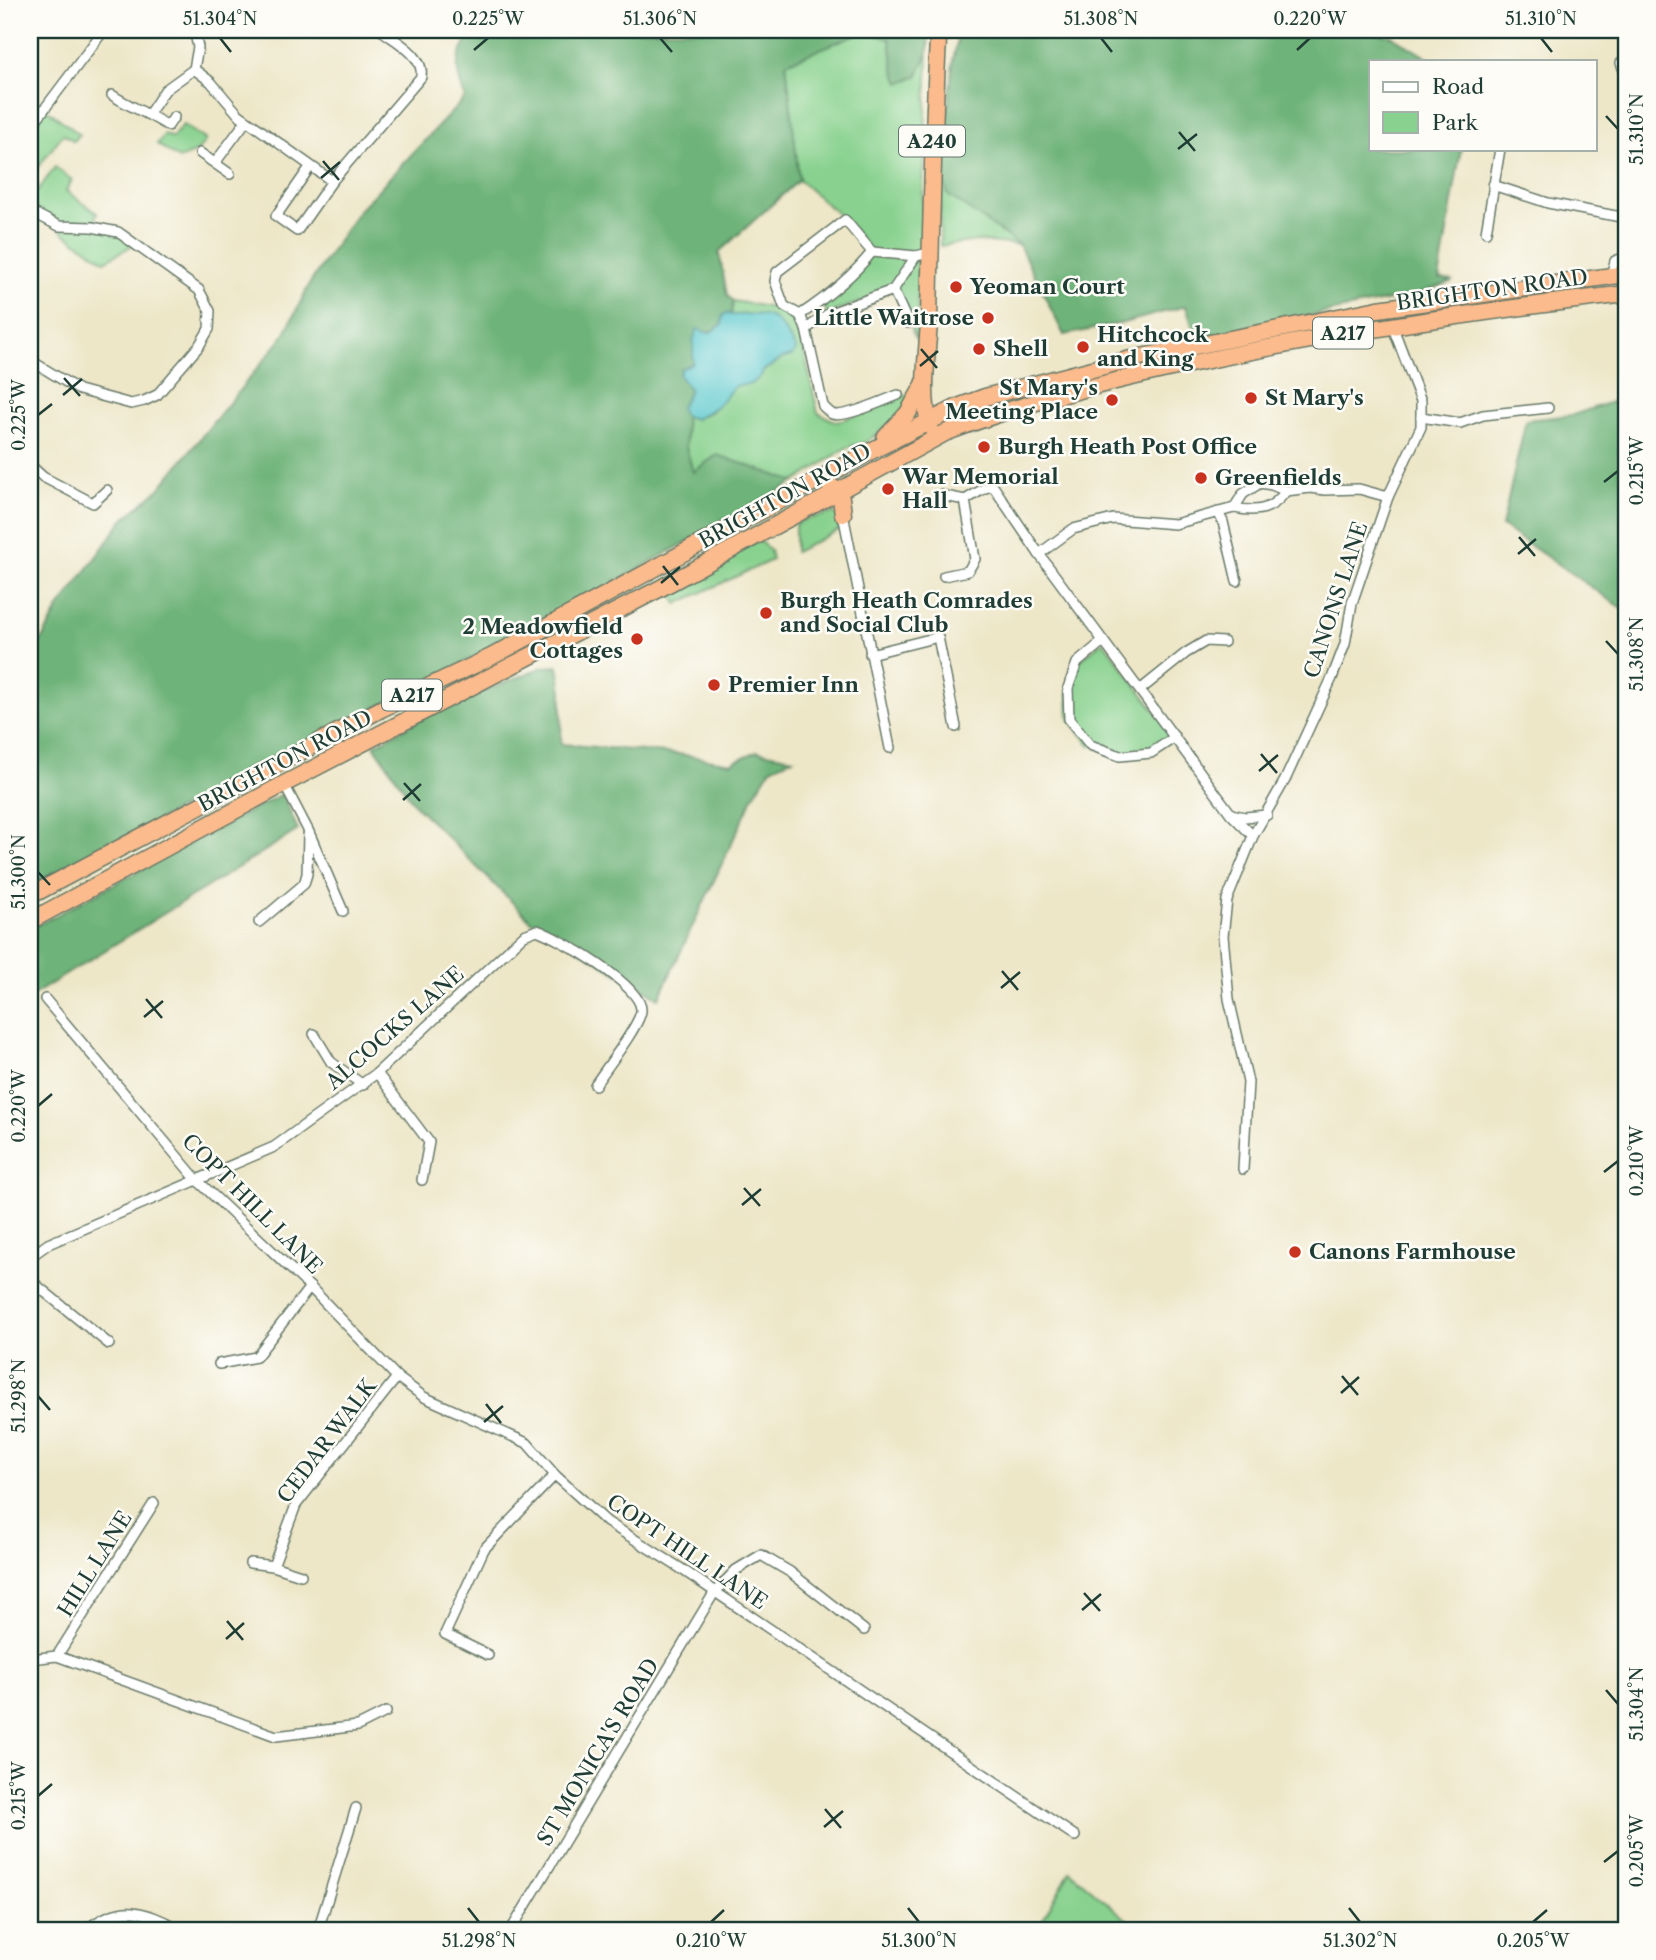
<svg xmlns="http://www.w3.org/2000/svg" width="1656" height="1960" viewBox="0 0 1656 1960" font-family="'Libre Caslon Text',serif">
  <rect width="100%" height="100%" fill="#fdfcf7"/>
  <filter id="ink" filterUnits="userSpaceOnUse"><feTurbulence type="fractalNoise" baseFrequency=".0143" numOctaves="2"/><feDisplacementMap in="SourceGraphic" scale="14" xChannelSelector="R" yChannelSelector="G"/><feConvolveMatrix kernelMatrix="1 2 1 2 8 2 1 2 1" color-interpolation-filters="sRGB"/></filter>
  <filter id="wash" filterUnits="userSpaceOnUse"><feTurbulence type="fractalNoise" baseFrequency=".00686" numOctaves="4" result="noise"/><feDisplacementMap in="SourceGraphic" scale="28" xChannelSelector="R" yChannelSelector="G"/><feGaussianBlur stdDeviation="1.57" result="paint"/><feColorMatrix in="noise" values="0 0 0 0 0 0 0 0 0 0 0 0 0 0 0 0 0 1.4 0 .05"/><feComposite in="paint" operator="in"/></filter>
  <g filter="url(#wash)">
    <rect width="100%" height="100%" fill="#ede6c7"/>
    <!-- green -->
    <g fill="#88d18e" stroke="#548761" stroke-width="2">
      <polygon points="864,30 890,39 894,70 917,76 928,53 921,249 916,257 918,265 917,341 893,290 828,314 821,301 872,252 845,220 799,180 786,63"/>
      <polygon points="45,108 79,134 74,141 63,134 30,178 30,110 39,117"/>
      <polygon points="183,125 206,140 197,152 179,159 157,144 165,134 172,138"/>
      <polygon points="55,167 72,180 66,191 97,213 93,227 118,232 135,244 105,261 62,232 59,226 30,211 30,187 37,192"/>
      <polygon points="941,173 949,194 1019,245 977,241 940,246"/>
      <path d="M733 301 779 309 797 321 818 413 837 422 912 393 899 417 866 442 846 448 795 482 717 455 693 472 686 447 685 416 695 419 710 412 735 386 760 377 763 371 796 349C773 311 774 314 731 315Z"/>
      <polygon points="833,513 838,517 841,529 795,552 795,525 803,520"/>
      <polygon points="758,540 770,550 772,560 677,604 672,594 677,584"/>
      <polygon points="1103,641 1175,737 1151,753 1120,756 1090,745 1069,719 1068,688 1077,663"/>
      <polygon points="1070,1871 1139,1930 1037,1930"/>
    </g>
    <!-- forest -->
    <g fill="#6eb379" stroke="#467856" stroke-width="2">
      <path d="M475 30H929L928 53 917 76 900 83 894 70 890 39 864 31 786 63 799 180 719 252 727 295 733 301 731 315 724 320 722 325 693 341V363L681 369 679 375 690 390 680 408 685 416 686 447 693 472 717 455 795 482 544 621 30 886V661L59 608 123 520 159 489 283 337 310 283 359 210 465 98C454 65 454 59 475 30Z"/>
      <polygon points="960,30 1358,30 1392,36 1432,61 1371,61 1371,149 1461,149 1439,279 1453,281 1415,295 1196,338 1186,306 1123,323 1064,335 1019,245 948,195 941,173 953,60"/>
      <polygon points="1626,397 1626,611 1502,526 1526,420 1573,415"/>
      <polygon points="558,666 562,691 561,744 678,754 731,763 757,751 793,758 771,768 754,795 659,998 531,921 415,805 374,745 438,710 543,667"/>
      <polygon points="282,794 298,830 30,997 30,929"/>
    </g>
    <!-- water -->
    <path fill="#5ac8ce" stroke="#3c8281" stroke-width="2" d="M727 313 731 315C774 314 773 311 796 349L792 356 781 359 763 371 760 377 751 384 735 386 717 406 695 419 685 416 680 408 690 390 679 375 681 369 693 363V341L697 329 709 333 722 325 723 315Z"/>
  </g>
  <g filter="url(#ink)">
    <g fill="none" stroke-linecap="round" stroke-linejoin="round">
      <defs>
        <g id="street">
          <polyline points="194,30 198,47 194,69 211,82 238,114 332,181 297,231 276,216 310,167"/>
          <polyline points="1621,63 1626,75"/>
          <path d="M112 95C130 107 150 114 168 126L174 117"/>
          <polyline points="149,114 165,90 194,69"/>
          <polyline points="30,128 104,30"/>
          <polyline points="200,153 230,174"/>
          <polyline points="215,163 246,121"/>
          <path d="M332 181 421 77C425 56 396 41 381 30"/>
          <polyline points="1493,185 1548,203 1626,218"/>
          <polyline points="30,211 59,226 92,227 118,232 199,290 210,311 209,329 199,346 157,395 144,401 131,404 79,390 30,360"/>
          <polyline points="1486,232 1500,149"/>
          <polyline points="872,252 916,256"/>
          <polyline points="1611,276 1615,261 1626,257"/>
          <polyline points="893,290 908,323"/>
          <path d="M800 315C827 297 852 277 872 252L845 220 777 272 775 281 784 306 800 315 806 329 823 406C824 407 830 413 832 414 843 419 885 400 898 395"/>
          <polyline points="806,329 828,314 893,290 916,256 929,253"/>
          <polyline points="1421,417 1460,423 1483,415 1548,408"/>
          <polyline points="30,465 43,477 93,503 107,490"/>
          <polyline points="940,495 965,500"/>
          <path d="M1234 508C1258 513 1272 510 1286 491L1310 488 1325 490 1359 489 1388 497"/>
          <polyline points="1218,512 1223,522 1237,581"/>
          <polyline points="843,514 890,748"/>
          <polyline points="1039,554 1073,529 1113,519 1175,524 1234,508 1243,494 1260,483 1272,485 1286,491"/>
          <polyline points="944,576 968,571 975,559 965,500 985,488 993,486 1039,554 1231,814 1245,817 1267,815"/>
          <polyline points="1103,641 1077,663 1068,688 1069,719 1090,745 1120,756 1151,753 1175,737"/>
          <polyline points="870,654 938,637 956,727"/>
          <polyline points="1140,690 1186,653 1206,641 1224,642"/>
          <polyline points="284,784 308,830 343,911"/>
          <polyline points="1232,815 1253,836"/>
          <polyline points="259,922 304,884 307,874 308,835"/>
          <polyline points="45,999 197,1180 310,1287 397,1377 424,1397 527,1443 555,1475 607,1522 680,1568 1075,1836"/>
          <polyline points="314,1034 331,1062 363,1085"/>
          <polyline points="377,1073 429,1142 422,1180"/>
          <polyline points="1243,1169 1248,1082 1229,999 1223,936 1227,900 1253,836 1285,780 1332,678 1345,644 1352,603 1388,497 1421,427 1421,401 1392,325"/>
          <path d="M30 1257 48 1244 274 1147 377 1073 524 935 537 930C559 938 644 986 641 1011 640 1025 604 1071 595 1085"/>
          <polyline points="30,1280 109,1344"/>
          <polyline points="219,1364 256,1357 310,1287"/>
          <polyline points="250,1563 273,1566 301,1575"/>
          <polyline points="273,1566 296,1505 397,1377"/>
          <polyline points="488,1655 445,1634 484,1549 555,1475"/>
          <polyline points="57,1656 276,1736 358,1726 386,1712"/>
          <polyline points="30,1659 57,1656 154,1503"/>
          <path d="M86 1930C123 1901 143 1911 182 1930"/>
          <polyline points="318,1930 356,1808"/>
          <polyline points="511,1930 714,1593 736,1570 761,1555 790,1572 864,1630"/>
        </g>
        <g id="highway">
          <path d="M930 427C920 394 928 353 929 319 931 226 933 133 938 40L941 30"/>
          <polyline points="885,438 908,413 925,383"/>
          <polyline points="830,485 841,498 843,514"/>
          <polyline points="30,896 381,709 491,657 875,449 958,407 985,397 1131,359 1378,309 1626,274"/>
          <path d="M30 921 284 784 659 589 945 433C1025 402 1107 382 1190 364 1335 332 1480 311 1626 294"/>
        </g>
      </defs>
      <!-- street casing -->
      <use href="#street" stroke="#677867" stroke-width="12"/>
      <!-- highway casing -->
      <use href="#highway" stroke="#677867" stroke-width="19"/>
      <!-- street -->
      <use href="#street" stroke="#fff" stroke-width="9"/>
      <!-- highway -->
      <use href="#highway" stroke="#fbbb8c" stroke-width="16"/>
    </g>
  </g>
  <!-- ticks -->
  <path fill="none" stroke="#1f3d34" stroke-width="2.5" d="M220 38 231 52M660 38 672 52M1101 38 1112 52M1541 38 1552 52M474 50 488 38M1297 50 1310 38M1606 116 1618 129M1179 132 1195 151M1178 149 1197 134M323 161 339 180M321 178 340 162M921 349 937 368M920 366 938 351M64 378 80 396M63 395 82 379M38 415 52 404M1604 482 1618 471M1519 537 1535 556M1518 554 1536 539M663 566 678 585M661 583 680 567M1606 641 1618 654M1261 754 1277 773M1259 771 1278 755M404 783 420 801M403 800 421 784M38 872 50 885M1002 971 1018 990M1001 988 1020 972M146 999 162 1018M144 1017 163 1001M38 1106 52 1094M1604 1172 1618 1161M744 1188 760 1206M742 1205 761 1189M1342 1376 1358 1395M1341 1393 1359 1377M38 1396 50 1410M486 1404 501 1423M484 1422 503 1406M1084 1593 1100 1611M1082 1610 1101 1594M227 1621 243 1640M226 1639 244 1623M1606 1690 1618 1704M38 1796 52 1784M825 1809 841 1828M824 1827 843 1811M1604 1862 1618 1851M468 1908 479 1922M908 1908 919 1922M1349 1908 1360 1922M711 1922 724 1910M1533 1922 1547 1910"/>
  <!-- markers -->
  <g fill="#c8321e" stroke="#fdfcf7" stroke-width="2.5">
    <circle cx="956" cy="287" r="7"/>
    <circle cx="988" cy="318" r="7"/>
    <circle cx="1083" cy="347" r="7"/>
    <circle cx="979" cy="349" r="7"/>
    <circle cx="1251" cy="398" r="7"/>
    <circle cx="1112" cy="400" r="7"/>
    <circle cx="984" cy="447" r="7"/>
    <circle cx="1201" cy="478" r="7"/>
    <circle cx="888" cy="489" r="7"/>
    <circle cx="766" cy="613" r="7"/>
    <circle cx="637" cy="639" r="7"/>
    <circle cx="714" cy="685" r="7"/>
    <circle cx="1295" cy="1252" r="7"/>
  </g>
  <g text-anchor="middle" stroke-width="5" stroke-linejoin="round" paint-order="stroke">
    <!-- shield labels -->
    <g fill="#fdfcf7" stroke="#62766e" stroke-width="2">
      <rect x="899" y="125.5" width="66" height="31" rx="5"/>
      <rect x="1313" y="317.5" width="60" height="31" rx="5"/>
      <rect x="382" y="679.5" width="60" height="31" rx="5"/>
    </g>
    <g font-size="19" font-weight="bold" fill="#1f3d34">
      <text x="932" y="148">A240</text>
      <text x="1343" y="340">A217</text>
      <text x="412" y="702">A217</text>
    </g>
    <!-- poi labels -->
    <g font-size="21" font-weight="bold" fill="#1f3d34" stroke="#fdfcf7" text-anchor="start">
      <text x="970" y="294">Yeoman Court</text>
      <text x="974" y="325" text-anchor="end">Little Waitrose</text>
      <text x="1097" y="342">Hitchcock<tspan x="1097" dy="24">and King</tspan></text>
      <text x="993" y="356">Shell</text>
      <text x="1098" y="395" text-anchor="end">St Mary's<tspan x="1098" dy="24">Meeting Place</tspan></text>
      <text x="1265" y="405">St Mary's</text>
      <text x="998" y="454">Burgh Heath Post Office</text>
      <text x="902" y="484">War Memorial<tspan x="902" dy="24">Hall</tspan></text>
      <text x="1215" y="485">Greenfields</text>
      <text x="780" y="608">Burgh Heath Comrades<tspan x="780" dy="24">and Social Club</tspan></text>
      <text x="623" y="634" text-anchor="end">2 Meadowfield<tspan x="623" dy="24">Cottages</tspan></text>
      <text x="728" y="692">Premier Inn</text>
      <text x="1309" y="1259">Canons Farmhouse</text>
    </g>
    <!-- street labels -->
    <g font-size="21" fill="#1f3d34" stroke="#fdfcf7">
      <text transform="translate(1492 290) rotate(-8)" y="7">BRIGHTON ROAD</text>
      <text transform="translate(785 496) rotate(-29)" y="7">BRIGHTON ROAD</text>
      <text transform="translate(1336 600) rotate(-72)" y="7">CANONS LANE</text>
      <text transform="translate(285 761) rotate(-28)" y="7">BRIGHTON ROAD</text>
      <text transform="translate(395 1028) rotate(-41)" y="7">ALCOCKS LANE</text>
      <text transform="translate(252 1204) rotate(45)" y="7">COPT HILL LANE</text>
      <text transform="translate(327 1441) rotate(-53)" y="7">CEDAR WALK</text>
      <text transform="translate(687 1552) rotate(34)" y="7">COPT HILL LANE</text>
      <text transform="translate(95 1564) rotate(-58)" y="7">HILL LANE</text>
      <text transform="translate(598 1752) rotate(-59)" y="7">ST MONICA'S ROAD</text>
    </g>
  </g>
  <!-- margin -->
  <rect width="1656" height="1960" fill="none" stroke="#fdfcf7" stroke-width="77"/>
  <!-- legend -->
  <rect x="1369" y="60" width="228" height="91" fill="#fdfcf7" stroke="#a4b0a9" stroke-width="2"/>
  <rect x="1383" y="82" width="35" height="10" fill="#ffffff" stroke="#a4b0a9" stroke-width="2"/>
  <text x="1432" y="94" font-size="21" fill="#1f3d34">Road</text>
  <rect x="1383" y="112" width="35" height="21" fill="#88d18e" stroke="#a4b0a9" stroke-width="2"/>
  <text x="1432" y="130" font-size="21" fill="#1f3d34">Park</text>
  <rect x="38" y="38" width="1580" height="1884" fill="none" stroke="#1f3d34" stroke-width="2.5"/>
  <g font-size="18" text-anchor="middle" fill="#1f3d34">
    <text x="220" y="25">51.304°N</text>
    <text x="488" y="25">0.225°W</text>
    <text x="660" y="25">51.306°N</text>
    <text x="1101" y="25">51.308°N</text>
    <text x="1310" y="25">0.220°W</text>
    <text x="1541" y="25">51.310°N</text>
    <text transform="translate(1637 129) rotate(-90)" y="6">51.310°N</text>
    <text transform="translate(19 415) rotate(-90)" y="6">0.225°W</text>
    <text transform="translate(1637 471) rotate(-90)" y="6">0.215°W</text>
    <text transform="translate(1637 654) rotate(-90)" y="6">51.308°N</text>
    <text transform="translate(19 872) rotate(-90)" y="6">51.300°N</text>
    <text transform="translate(19 1106) rotate(-90)" y="6">0.220°W</text>
    <text transform="translate(1637 1161) rotate(-90)" y="6">0.210°W</text>
    <text transform="translate(19 1396) rotate(-90)" y="6">51.298°N</text>
    <text transform="translate(1637 1704) rotate(-90)" y="6">51.304°N</text>
    <text transform="translate(19 1796) rotate(-90)" y="6">0.215°W</text>
    <text transform="translate(1637 1851) rotate(-90)" y="6">0.205°W</text>
    <text x="479" y="1947">51.298°N</text>
    <text x="711" y="1947">0.210°W</text>
    <text x="919" y="1947">51.300°N</text>
    <text x="1360" y="1947">51.302°N</text>
    <text x="1533" y="1947">0.205°W</text>
  </g>
</svg>
